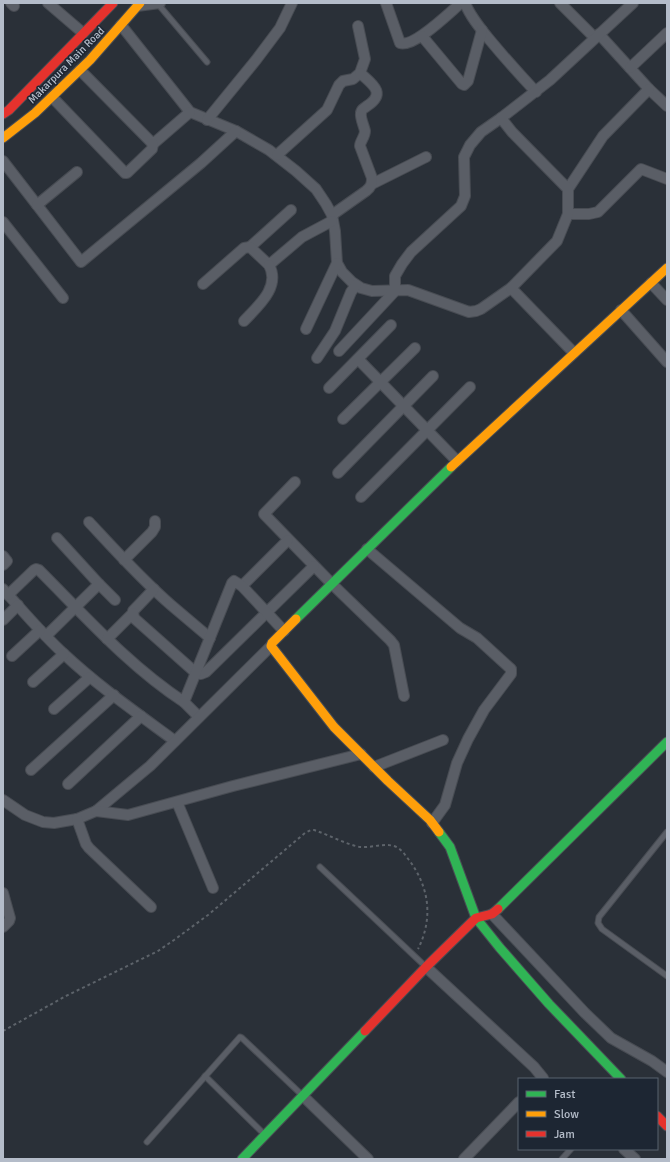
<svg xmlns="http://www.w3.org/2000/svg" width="670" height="1162" viewBox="0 0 670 1162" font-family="Signika,sans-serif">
  <rect width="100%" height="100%" fill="#2a3038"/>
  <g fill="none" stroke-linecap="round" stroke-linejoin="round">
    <defs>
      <g id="lane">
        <polyline points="158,4 207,62"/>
        <polyline points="667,832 599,917 598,923 602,929 667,976"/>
        <polyline points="320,867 425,966"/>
        <polyline points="205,1076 264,1134"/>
        <polyline points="147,1142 240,1037 242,1038 302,1095"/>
        <polyline points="562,1159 571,1149"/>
      </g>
      <g id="street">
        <polyline points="11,3 14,6"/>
        <polyline points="48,3 83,33"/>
        <path d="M386 3 400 43C414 48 449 13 461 3"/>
        <path d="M465 3C470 16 480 28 489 39 504 57 520 75 536 92"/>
        <polyline points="560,3 595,38"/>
        <polyline points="137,6 160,3"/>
        <polyline points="121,25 190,112 236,131 269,150 296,171 316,189 326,204 332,215 335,231 337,263 342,272 352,282 361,288 372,291 408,290 469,312 476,311 481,309 511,288"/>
        <polyline points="599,34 649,89 667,106"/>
        <polyline points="422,36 462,84 464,85 468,81 482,30"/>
        <polyline points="630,68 667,33"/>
        <polyline points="80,70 153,144 190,112"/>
        <polyline points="52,97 125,173 127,173 152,149 153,144"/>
        <polyline points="207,120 256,60 280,28 292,3"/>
        <polyline points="277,155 327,110 339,85 343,81 353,79 360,73 365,59 358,26"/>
        <polyline points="3,161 81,262 201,163 236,131"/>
        <polyline points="372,184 426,157"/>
        <polyline points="568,189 603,136 649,89"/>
        <polyline points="37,205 77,172"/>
        <polyline points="568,214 589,214 598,212 641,169 667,179"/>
        <path d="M332 215 366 191C371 187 372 184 372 178L360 146C360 141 365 137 365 131 364 126 360 118 361 113 361 109 365 108 367 106 387 93 372 84 360 73"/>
        <polyline points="3,222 63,298"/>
        <polyline points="250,247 291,210"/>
        <polyline points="651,283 667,300"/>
        <polyline points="203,284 244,248 250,247 269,265 302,237 332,221"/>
        <polyline points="621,310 667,362"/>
        <path d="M244 321C258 306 281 287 269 265"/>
        <polyline points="306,329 337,263"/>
        <polyline points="339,351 395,291 395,276 402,264 411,252 461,206 465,196 464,157 470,145 481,132 501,118"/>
        <polyline points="574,353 511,288 557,241 568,214 568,189 512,132 501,118 550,80 633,3"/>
        <polyline points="317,358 335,331 351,292 356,285"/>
        <polyline points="358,359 457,461"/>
        <polyline points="329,388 391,325"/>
        <polyline points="343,419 415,348"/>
        <polyline points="338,473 433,376"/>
        <polyline points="295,482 264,514 332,584 390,640 394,645 404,696"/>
        <polyline points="361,497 470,387"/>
        <path d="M89 522C115 550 141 579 171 605 184 616 197 627 210 638"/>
        <polyline points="57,538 99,584 115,600"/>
        <polyline points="367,549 460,628 477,638 511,669 511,674 484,710 468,739 457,763 445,805 432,823"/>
        <polyline points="3,556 7,561 3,565"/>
        <polyline points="124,560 152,532 155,527 155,521"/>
        <polyline points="242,586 288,540"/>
        <path d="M3 589C23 611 42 634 64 654 98 686 137 713 175 741"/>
        <polyline points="154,589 133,611 134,618 196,673 201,674 206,672 314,566"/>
        <path d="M8 595 34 570 36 569 39 570C85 616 129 666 184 702"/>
        <polyline points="3,620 18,605"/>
        <polyline points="46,636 99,584"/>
        <polyline points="107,639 133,613"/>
        <polyline points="12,656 40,630"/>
        <polyline points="33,682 64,654"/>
        <polyline points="54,709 90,677"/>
        <polyline points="199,717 184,702 232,583 234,581 242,586 284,631"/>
        <polyline points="374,767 443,740"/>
        <polyline points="31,770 114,695"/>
        <polyline points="68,784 141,716"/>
        <polyline points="3,800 25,815 43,822 54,823 77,819 96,811 150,766 271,646"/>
        <polyline points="177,802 213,888"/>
        <polyline points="96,811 128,815 233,786 361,754"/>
        <polyline points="77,819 86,844 89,848 151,907"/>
        <polyline points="3,893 10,918 9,921 3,927"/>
        <polyline points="492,914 585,1013 611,1038 652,1061 667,1072"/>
        <polyline points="426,967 534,1067 543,1078 542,1079"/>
        <polyline points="303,1096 368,1159"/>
        <polyline points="624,1149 635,1159"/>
        <polyline points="464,1159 519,1102"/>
      </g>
      <g id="fast">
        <polyline points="296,619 451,467"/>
        <polyline points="439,832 450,847 476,918 500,948 549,1004 621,1079"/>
        <polyline points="498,909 667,742"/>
        <polyline points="242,1159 365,1031"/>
      </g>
      <g id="slow">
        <polyline points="3,138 35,113 90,60 140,3"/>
        <polyline points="451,467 667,268"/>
        <polyline points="296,619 272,643 271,646 334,727 388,781 430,820 439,832"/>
      </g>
      <g id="jam">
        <polyline points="3,114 9,110 113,3"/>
        <polyline points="365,1031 426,967 476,918 492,914 498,909"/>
        <polyline points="657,1116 667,1126"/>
      </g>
    </defs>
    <!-- lane casing -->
    <use href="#lane" stroke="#484c53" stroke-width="7"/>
    <!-- street casing -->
    <use href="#street" stroke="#484c53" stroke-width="12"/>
    <!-- fast casing -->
    <use href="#fast" stroke="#484c53" stroke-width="11"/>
    <!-- slow casing -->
    <use href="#slow" stroke="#484c53" stroke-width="11"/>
    <!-- jam casing -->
    <use href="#jam" stroke="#484c53" stroke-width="11"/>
    <!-- path -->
    <path stroke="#5d636a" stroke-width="2" stroke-dasharray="3 3" stroke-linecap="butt" d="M3 1031 66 996 158 951 174 940 208 915 305 833 311 830H314C329 835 345 844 360 847 371 848 383 843 394 846 401 848 405 855 409 860 430 888 433 919 418 949"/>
    <!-- lane -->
    <use href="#lane" stroke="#5a5e66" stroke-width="5"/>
    <!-- street -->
    <use href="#street" stroke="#5a5e66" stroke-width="10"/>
    <!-- fast -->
    <use href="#fast" stroke="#30b455" stroke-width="9"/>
    <!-- slow -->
    <use href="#slow" stroke="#ff9f0a" stroke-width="9"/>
    <!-- jam -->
    <use href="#jam" stroke="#e5322d" stroke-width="9"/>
  </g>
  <g text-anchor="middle" stroke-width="3" stroke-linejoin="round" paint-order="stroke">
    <!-- street labels -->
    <g font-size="11" fill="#b4bcc9" stroke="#1d2633">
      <text transform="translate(66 65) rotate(-45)" y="4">Makarpura Main Road</text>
    </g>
  </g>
  <!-- border -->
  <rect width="670" height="1162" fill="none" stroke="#b4bcc9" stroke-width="8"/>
  <!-- legend -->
  <rect x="518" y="1078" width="140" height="72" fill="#1d2633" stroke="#59626f"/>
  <rect x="526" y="1091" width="20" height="6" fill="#30b455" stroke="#59626f"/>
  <text x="554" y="1098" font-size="12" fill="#b4bcc9">Fast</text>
  <rect x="526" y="1111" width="20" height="6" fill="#ff9f0a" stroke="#59626f"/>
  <text x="554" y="1118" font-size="12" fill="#b4bcc9">Slow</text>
  <rect x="526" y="1131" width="20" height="6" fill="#e5322d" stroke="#59626f"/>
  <text x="554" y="1138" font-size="12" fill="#b4bcc9">Jam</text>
</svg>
